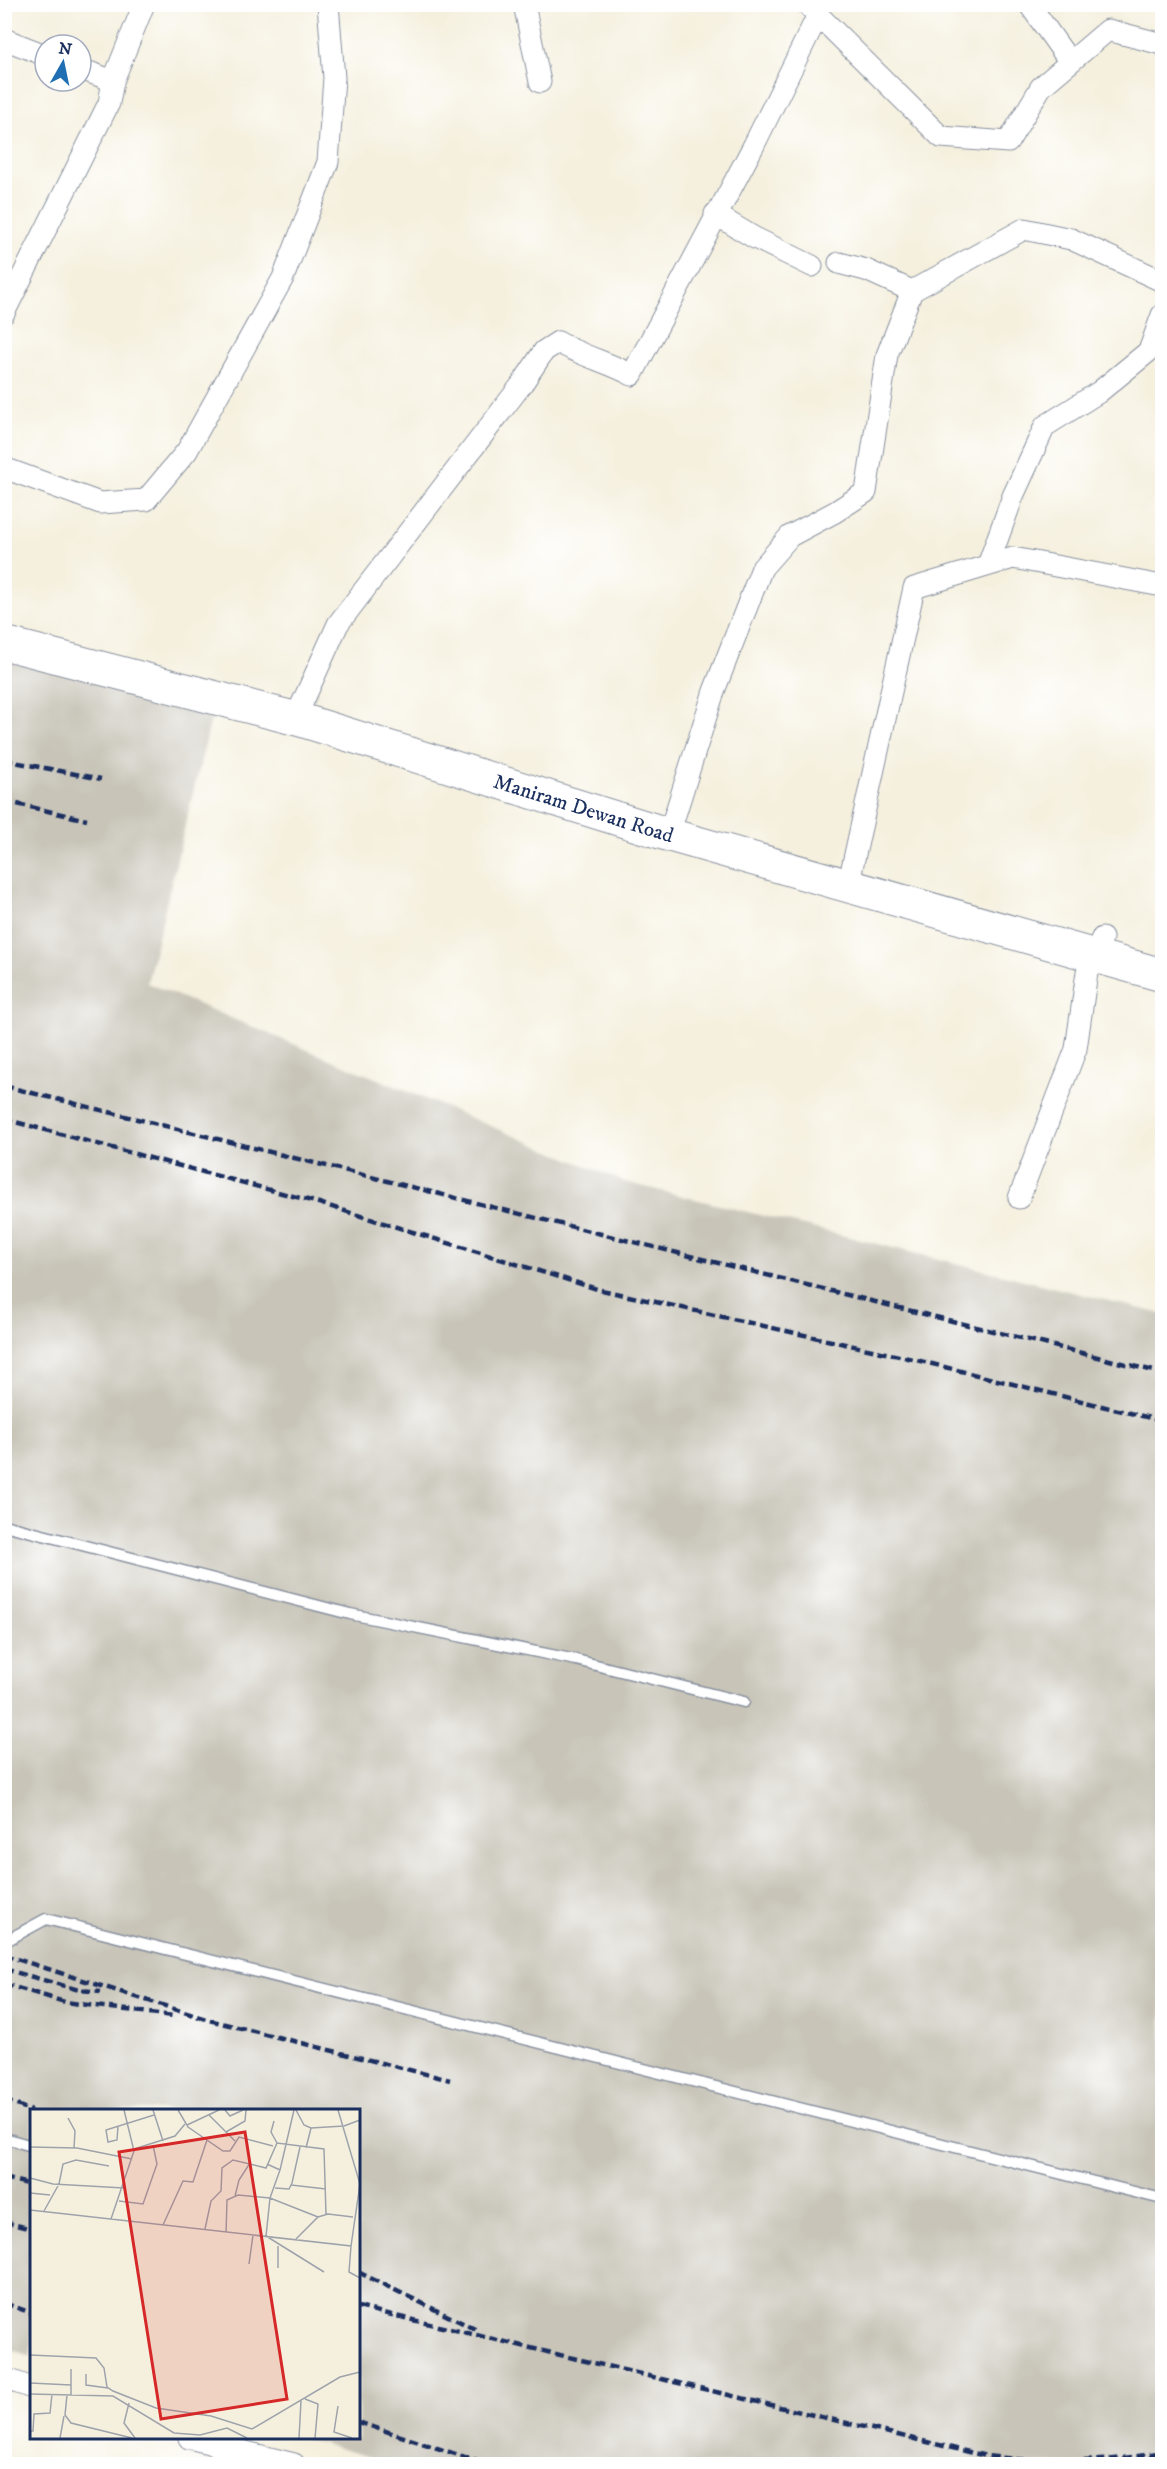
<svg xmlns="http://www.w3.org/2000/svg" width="1167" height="2469" viewBox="0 0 1167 2469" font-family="'IM FELL DW Pica',serif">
  <rect width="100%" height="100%" fill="#fff"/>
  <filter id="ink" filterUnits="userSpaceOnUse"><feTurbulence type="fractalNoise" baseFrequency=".0167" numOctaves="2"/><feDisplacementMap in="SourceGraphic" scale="12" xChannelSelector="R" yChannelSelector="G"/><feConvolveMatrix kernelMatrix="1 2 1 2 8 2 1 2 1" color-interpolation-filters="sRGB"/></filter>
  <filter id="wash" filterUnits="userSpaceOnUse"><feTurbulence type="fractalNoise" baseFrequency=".008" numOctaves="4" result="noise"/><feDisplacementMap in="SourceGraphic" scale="24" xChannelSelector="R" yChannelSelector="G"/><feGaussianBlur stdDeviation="1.35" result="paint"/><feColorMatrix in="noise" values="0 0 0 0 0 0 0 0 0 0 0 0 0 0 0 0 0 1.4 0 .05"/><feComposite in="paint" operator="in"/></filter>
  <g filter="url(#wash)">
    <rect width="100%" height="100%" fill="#f5f0de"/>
    <!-- industrial -->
    <polygon fill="#c8c4b8" points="5,649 216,698 147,983 625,1182 1162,1314 1162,2464 394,2464 303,2438 358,2438 358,2110 32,2110 31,2356 5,2348"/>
  </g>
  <g filter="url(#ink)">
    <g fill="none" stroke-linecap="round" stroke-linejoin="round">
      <defs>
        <g id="lane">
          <polyline points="4,1525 350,1614 576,1660 744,1702"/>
          <polyline points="4,1942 46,1919 1162,2199"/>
          <polyline points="4,2138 32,2146"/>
        </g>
        <g id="street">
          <polyline points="524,4 540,82"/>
          <polyline points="807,4 941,137 1008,142 1041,87 1108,30 1162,44"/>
          <polyline points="1029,4 1070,62"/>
          <polyline points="4,39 45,55"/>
          <polyline points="81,69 113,81"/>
          <polyline points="715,214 753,237 812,266"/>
          <polyline points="839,263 866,270 912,291"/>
          <polyline points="4,313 109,103 113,81 144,4"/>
          <polyline points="4,468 100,503 146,500 187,451 283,278 328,162 334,78 328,4"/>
          <polyline points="988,565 1013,496 1045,426 1099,392 1149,351 1162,315"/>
          <path d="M295 719 338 624 522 384 544 351 558 342C581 356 608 362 632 375L754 145 818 15"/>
          <polyline points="674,818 714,691 762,568 790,536 835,512 866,492 887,355 912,291 1024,229 1071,239 1162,281"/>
          <polyline points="850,886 852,868 914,588 1013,558 1162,586"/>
          <polyline points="1019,1198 1076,1049 1087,972 1102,938"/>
          <polyline points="4,2378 32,2388"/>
          <polyline points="189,2438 294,2464"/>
        </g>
        <g id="primary">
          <path id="s1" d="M4 643 301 720 673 836 1162 975"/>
        </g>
      </defs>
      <!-- lane casing -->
      <use href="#lane" stroke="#88909e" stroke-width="13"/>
      <!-- street casing -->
      <use href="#street" stroke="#88909e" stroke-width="23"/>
      <!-- primary casing -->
      <use href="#primary" stroke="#88909e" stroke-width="35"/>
      <!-- lane -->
      <use href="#lane" stroke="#fff" stroke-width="10"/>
      <!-- street -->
      <use href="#street" stroke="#fff" stroke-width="21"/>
      <!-- primary -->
      <use href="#primary" stroke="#fff" stroke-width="33"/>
      <!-- rail -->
      <g stroke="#1b2f5e" stroke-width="4.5" stroke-dasharray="9 4.5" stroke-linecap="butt">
        <polyline points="4,760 101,779"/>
        <polyline points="4,801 87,820"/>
        <polyline points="4,1086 1162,1373"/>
        <polyline points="4,1119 319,1203 597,1289 908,1358 1162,1421"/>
        <polyline points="4,1955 209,2020 450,2080"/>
        <polyline points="4,1969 79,1990 101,1992"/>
        <polyline points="4,1984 65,2002 173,2016"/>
        <polyline points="4,2100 32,2111"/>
        <polyline points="4,2178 32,2185"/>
        <polyline points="4,2222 32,2229"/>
        <polyline points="358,2272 479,2331"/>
        <polyline points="4,2303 32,2313"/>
        <path d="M358 2307 986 2456C1048 2463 1101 2464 1162 2452"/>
        <polyline points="358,2422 486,2464"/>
      </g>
    </g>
  </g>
  <g text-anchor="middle" stroke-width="4.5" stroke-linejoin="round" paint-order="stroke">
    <!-- street labels -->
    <g font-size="21" fill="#1b2f5e" stroke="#fff">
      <text dy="7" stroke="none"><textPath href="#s1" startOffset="603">Maniram Dewan Road</textPath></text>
    </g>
  </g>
  <!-- overview -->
  <g transform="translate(30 2109)">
    <rect width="330" height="330" fill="#f5f0de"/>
    <path fill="none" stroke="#9ea3ab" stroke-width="1.5" d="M123 1 133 32M148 1 158 18 193 42H200L209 28 243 37M195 1 200 7 213 1M266 1 274 16 281 19 314 17 330 11M308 1 330 75 321 137M179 6 205 32M38 9 45 22 44 39M244 12 241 23 247 34M157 16 189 1M88 17 87 31 78 33 76 21 124 6M196 23 215 12 216 1M0 38 47 39 102 50M276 39 281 19M104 40 145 27 155 15M237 55 250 61 240 89 236 127 294 163M250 61 264 1M0 69 23 75 94 79M261 76 296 80M245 79 259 80 262 74 270 38M0 84 20 86M205 87 209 71 220 54M89 92 113 95 127 55 123 36M0 101 321 137 319 163 330 169M14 102 29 75 33 55 46 51 79 57M81 110 104 42 94 1M133 116 153 72 163 73 177 31M175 120 181 92 191 82 192 59 203 51 236 59 247 34 294 40 296 106M196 124 197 91 208 86 240 89 288 108M266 130 288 108 298 105 323 108M219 155 223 126M248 159V137M0 246 66 249 74 259 77 278 83 282 126 299 181 307 222 320 310 268 330 263M56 265V276L78 279M0 274 41 276M0 285 83 287 144 324 170 326 197 319 217 329M37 286 35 306 41 314 102 329M41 287V260M275 290 288 295 285 329M99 294 94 314 105 329M308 297 304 323 322 329M0 322H3L4 305 20 304 22 285M30 329 34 307M269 329 271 292"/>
    <path fill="#d62828" fill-opacity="0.15" stroke="#d62828" stroke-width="3" d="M215 23 257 290 131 310 89 43Z"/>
    <rect width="330" height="330" fill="none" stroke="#1b2f5e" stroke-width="3"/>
  </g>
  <!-- margin -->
  <rect width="1167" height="2469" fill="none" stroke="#fff" stroke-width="24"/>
  <!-- north arrow -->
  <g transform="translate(63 63) rotate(9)"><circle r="28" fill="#ffffff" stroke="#a4acbf" stroke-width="1.5"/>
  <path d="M0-4.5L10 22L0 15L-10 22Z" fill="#1f6fb2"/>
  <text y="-9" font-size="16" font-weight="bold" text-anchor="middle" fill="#1b2f5e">N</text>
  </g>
</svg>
